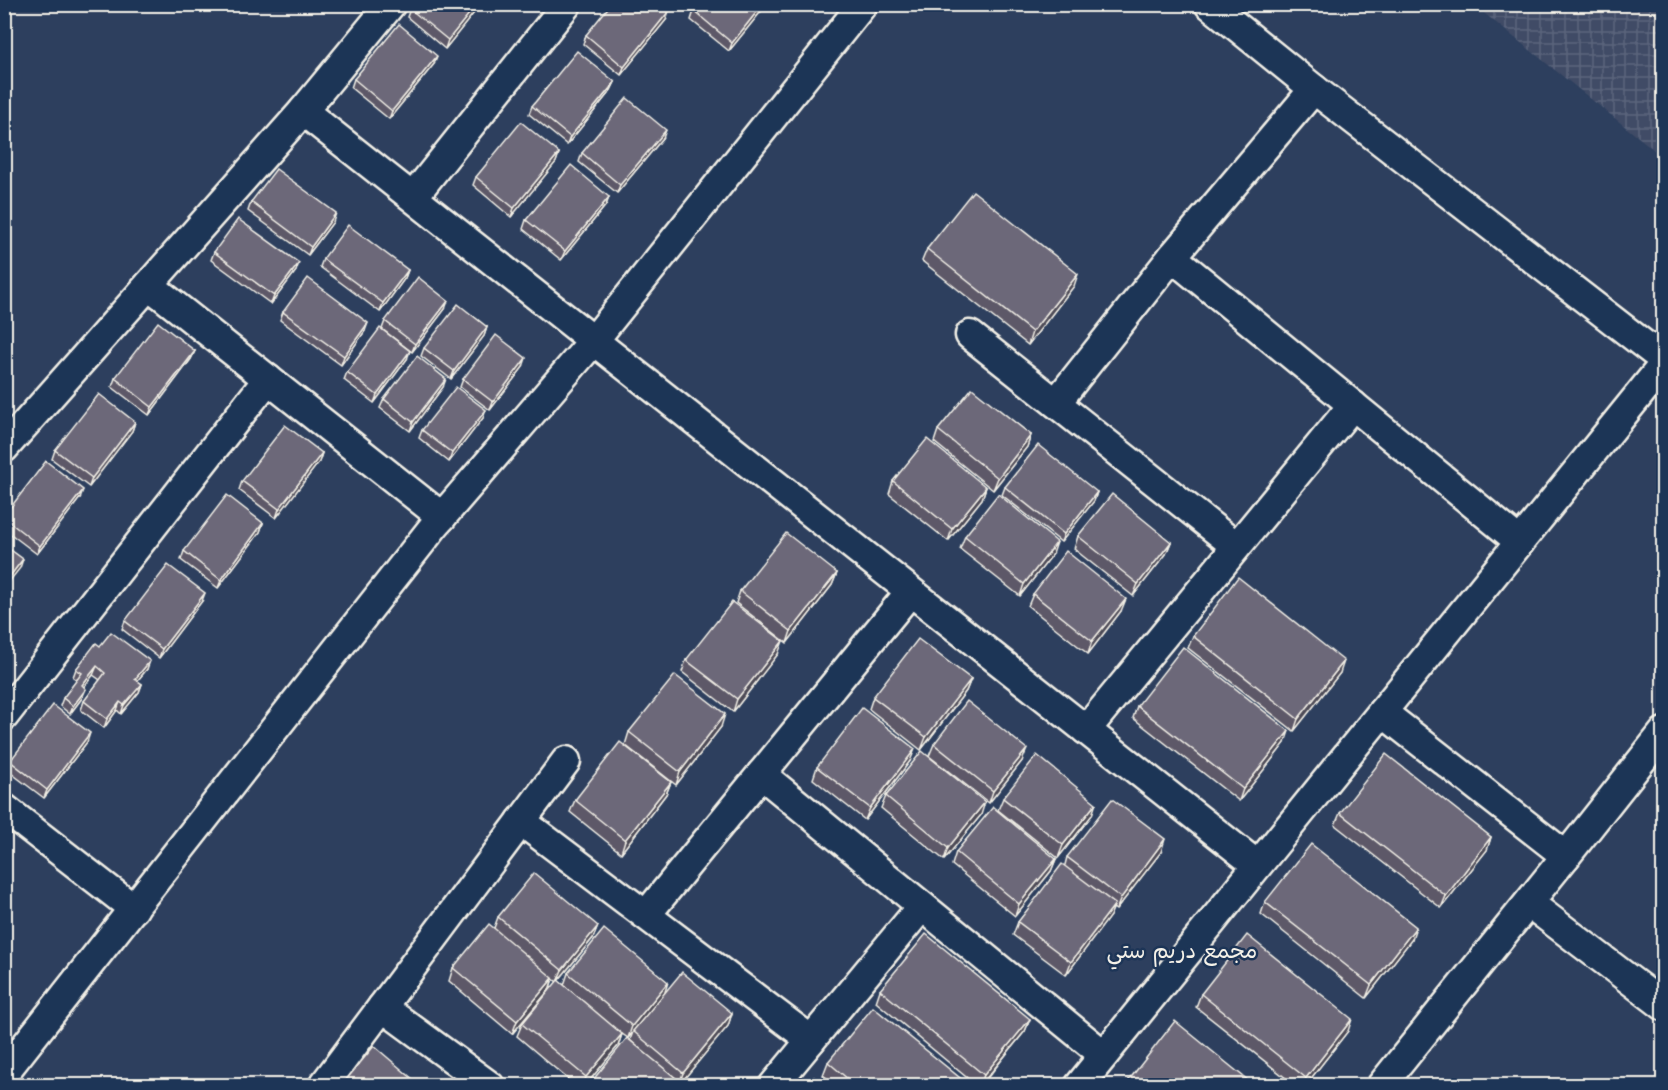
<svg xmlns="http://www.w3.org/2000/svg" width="1668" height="1090" viewBox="0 0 1668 1090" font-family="Mali,'Playpen Sans Arabic',sans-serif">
  <defs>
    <pattern id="industrial-grid" width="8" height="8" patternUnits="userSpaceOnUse" patternTransform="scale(1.5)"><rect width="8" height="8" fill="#404b66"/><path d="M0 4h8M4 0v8" fill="none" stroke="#5c657c"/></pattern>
  </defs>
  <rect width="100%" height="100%" fill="#2d3f5e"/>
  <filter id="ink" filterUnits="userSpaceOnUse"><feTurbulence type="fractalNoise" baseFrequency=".0167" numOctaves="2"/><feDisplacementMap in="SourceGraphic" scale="12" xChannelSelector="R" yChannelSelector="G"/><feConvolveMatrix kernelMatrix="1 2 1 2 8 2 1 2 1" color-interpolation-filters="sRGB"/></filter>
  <g filter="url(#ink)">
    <!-- industrial -->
    <polygon fill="url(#industrial-grid)" points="1474,5 1663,5 1663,157"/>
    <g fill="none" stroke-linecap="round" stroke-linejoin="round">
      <defs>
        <g id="street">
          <polyline points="1209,4 1314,89 1664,360"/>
          <path d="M303 111C623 361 939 615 1257 865"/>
          <polyline points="413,197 567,4"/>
          <polyline points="1172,257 1520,542"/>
          <polyline points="149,285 442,517"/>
          <polyline points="970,335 1236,546"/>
          <polyline points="1056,403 1172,257 1314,89"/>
          <polyline points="4,448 303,111 391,4"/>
          <polyline points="1382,712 1566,856"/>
          <polyline points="4,716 268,379"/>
          <polyline points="1086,730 1353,405"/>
          <polyline points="761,774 1104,1055"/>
          <polyline points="4,808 134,909"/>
          <polyline points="521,821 811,1040"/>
          <polyline points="1529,903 1664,1006"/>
          <polyline points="646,915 910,592"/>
          <polyline points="382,1007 490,1086"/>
          <polyline points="4,1073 434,526 595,339 863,4"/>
          <polyline points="323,1086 566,761"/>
          <polyline points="773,1086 922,906"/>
          <polyline points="1079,1086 1664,364"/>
          <polyline points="1381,1086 1566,856 1664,732"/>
        </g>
      </defs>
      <!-- street casing -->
      <use href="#street" stroke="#f4f1e8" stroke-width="33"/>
      <!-- street -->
      <use href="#street" stroke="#1d3557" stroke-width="28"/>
    </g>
    <!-- wall -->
    <g fill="#5d5968" stroke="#f4f1e8" stroke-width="1.5">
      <polygon points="414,4 481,4 445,49 407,17 410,9"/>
      <polygon points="700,4 767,4 729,51 691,20 694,11"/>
      <polygon points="666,20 621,75 583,44 586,35"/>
      <polygon points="434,64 389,119 351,88 354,79"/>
      <polygon points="615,82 611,90 567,145 529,114 532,106"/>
      <polygon points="663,138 617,193 579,162 582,153"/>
      <polygon points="559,153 556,162 511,217 473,185 476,177"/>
      <polygon points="609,197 606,205 561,260 523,229 526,220"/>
      <polygon points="251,202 333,222 308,255 248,211"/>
      <polygon points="927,249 1074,286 1028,345 922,261"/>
      <polygon points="214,252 296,271 271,304 211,260"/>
      <polygon points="323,259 408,270 405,278 380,312 320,267"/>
      <polygon points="445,309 412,352 382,329 385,321"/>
      <polygon points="283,312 365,331 341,365 280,320"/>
      <polygon points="487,327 484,336 451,379 421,356 424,348"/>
      <polygon points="195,351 191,359 149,415 112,387 115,378"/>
      <polygon points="407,359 374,403 344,380 347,372"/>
      <polygon points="523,367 490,410 460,387 463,379"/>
      <polygon points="443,387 410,431 380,408 384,399"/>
      <polygon points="483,418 449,462 419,438 422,430"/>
      <polygon points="135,422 132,431 89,487 52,459 55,450"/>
      <polygon points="938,430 1031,435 1027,447 993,490 934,442"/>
      <polygon points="322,453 319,462 276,518 239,490 242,481"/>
      <polygon points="893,481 986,487 982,499 948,541 889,494"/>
      <polygon points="1005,487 1097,492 1094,501 1061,542 1002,495"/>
      <polygon points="80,498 37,554 4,529 4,516"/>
      <polygon points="263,523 260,532 218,588 181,560 184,551"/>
      <polygon points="965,536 1053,554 1020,596 960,549"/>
      <polygon points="1078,536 1171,542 1166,554 1133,596 1074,549"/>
      <polygon points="837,573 832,585 787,643 736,603 740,591"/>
      <polygon points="1033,594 1121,611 1088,654 1028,606"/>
      <polygon points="202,601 159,658 122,629 125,621"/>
      <polygon points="1193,636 1340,673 1294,731 1188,648"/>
      <polygon points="100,646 147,669 137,681 142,684 139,692 121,714 117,710 104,728 81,710 84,701 100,680 93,675 84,687 82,698 70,714 60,706 63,698 77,680 73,677 76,669"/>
      <polygon points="778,654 733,712 682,672 686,660"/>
      <polygon points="971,679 966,691 921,750 869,709 873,697"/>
      <polygon points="1137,706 1285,743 1239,801 1133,718"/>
      <polygon points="721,727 676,785 625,745 629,732"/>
      <polygon points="87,742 44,798 7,770 10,761"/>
      <polygon points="934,744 1022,761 989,803 929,756"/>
      <polygon points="910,761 865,820 813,779 817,767"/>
      <polygon points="671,782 666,794 621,853 570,812 575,800"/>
      <polygon points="886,796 981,815 944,860 881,808"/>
      <polygon points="1003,798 1092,815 1058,858 998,810"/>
      <polygon points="1340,813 1491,837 1487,850 1441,908 1335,825"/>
      <polygon points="956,852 1056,859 1051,871 1015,916 952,865"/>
      <polygon points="1161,852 1116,910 1113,908 1110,916 1066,975 1013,935 1018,922 1065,865 1067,857"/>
      <polygon points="1265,902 1412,939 1366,998 1261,914"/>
      <polygon points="498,917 598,926 593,938 558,981 564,985 568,973 665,993 732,1013 728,1026 679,1085 630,1040 633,1032 628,1038 622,1034 618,1046 585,1086 576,1086 517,1036 522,1024 557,982 553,979 549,990 512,1034 449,981 453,968 494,928"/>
      <polygon points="880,990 1030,1019 1025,1031 981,1086 977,1086 876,1002"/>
      <polygon points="1201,994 1348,1031 1305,1086 1296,1086 1196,1007"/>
      <polygon points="828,1062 970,1086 837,1086 823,1075"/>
      <polygon points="1129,1080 1255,1086 1127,1086"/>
    </g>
    <!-- shaded-wall -->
    <g fill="#4c4855" stroke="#f4f1e8" stroke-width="1.5">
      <polygon points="477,4 481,4 445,49 448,40"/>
      <polygon points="763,4 767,4 729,51 732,43"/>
      <polygon points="669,11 666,20 621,75 624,67"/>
      <polygon points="437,56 434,64 389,119 392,111"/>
      <polygon points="615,82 611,90 567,145 570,137"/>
      <polygon points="666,130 663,138 617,193 620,185"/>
      <polygon points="559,153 556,162 511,217 514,208"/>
      <polygon points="609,197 606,205 561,260 565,251"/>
      <polygon points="336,213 333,222 308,255 311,247"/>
      <polygon points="299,263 296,271 271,304 274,296"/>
      <polygon points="408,270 405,278 380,312 383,303"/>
      <polygon points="1078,274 1074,286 1028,345 1032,332"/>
      <polygon points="448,301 445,309 412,352 415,344"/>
      <polygon points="368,323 365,331 341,365 344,356"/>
      <polygon points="487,327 484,336 451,379 454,371"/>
      <polygon points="195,351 191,359 149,415 152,407"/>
      <polygon points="410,351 407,359 374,403 377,395"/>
      <polygon points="526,358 523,367 490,410 493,402"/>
      <polygon points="446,379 443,387 410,431 413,422"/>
      <polygon points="486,410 483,418 449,462 452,453"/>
      <polygon points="135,422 132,431 89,487 92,478"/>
      <polygon points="1031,435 1027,447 993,490 998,478"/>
      <polygon points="322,453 319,462 276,518 279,509"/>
      <polygon points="986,487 982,499 948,541 952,529"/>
      <polygon points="83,490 80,498 37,554 40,546"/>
      <polygon points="1097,492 1094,501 1061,542 1064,534"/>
      <polygon points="263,523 260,532 218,588 221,580"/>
      <polygon points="1057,542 1053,554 1020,596 1024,584"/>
      <polygon points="1171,542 1166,554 1133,596 1138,584"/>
      <polygon points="23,559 20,568 4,588 4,584"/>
      <polygon points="837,573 832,585 787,643 791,631"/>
      <polygon points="205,593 202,601 159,658 162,649"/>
      <polygon points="1126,599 1121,611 1088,654 1092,641"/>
      <polygon points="783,641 778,654 733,712 737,699"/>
      <polygon points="150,661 147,669 132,687 135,679"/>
      <polygon points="1344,661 1340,673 1294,731 1298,719"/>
      <polygon points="97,666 93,675 79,693 82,685"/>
      <polygon points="971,679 966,691 921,750 926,737"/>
      <polygon points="142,684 139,692 121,714 124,705"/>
      <polygon points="86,689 82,698 70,714 73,706"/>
      <polygon points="120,702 117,710 104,728 107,719"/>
      <polygon points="725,714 721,727 676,785 680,772"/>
      <polygon points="1289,731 1285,743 1239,801 1243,789"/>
      <polygon points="90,733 87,742 44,798 47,790"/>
      <polygon points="915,749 910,761 865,820 870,808"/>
      <polygon points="1027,749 1022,761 989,803 993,791"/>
      <polygon points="671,782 666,794 621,853 625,840"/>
      <polygon points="985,802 981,815 944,860 948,848"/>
      <polygon points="1096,803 1092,815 1058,858 1063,845"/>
      <polygon points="1491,837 1487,850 1441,908 1446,896"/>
      <polygon points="1165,839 1161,852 1116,910 1121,898"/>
      <polygon points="1056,859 1051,871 1015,916 1019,904"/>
      <polygon points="1115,904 1110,916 1066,975 1071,962"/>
      <polygon points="598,926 593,938 557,982 562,970"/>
      <polygon points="1416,927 1412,939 1366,998 1371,985"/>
      <polygon points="553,978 549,990 512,1034 517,1021"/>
      <polygon points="668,982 664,995 628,1038 632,1026"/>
      <polygon points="732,1013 728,1026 679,1085 683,1073"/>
      <polygon points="1030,1019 1025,1031 980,1086 984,1075"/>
      <polygon points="1352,1019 1348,1031 1305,1086 1303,1086 1306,1078"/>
      <polygon points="622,1034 618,1046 585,1086 583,1086 586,1077"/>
    </g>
    <!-- building -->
    <g fill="#6c6779" stroke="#f4f1e8" stroke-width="1.5">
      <polygon points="414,4 477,4 448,40 410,9"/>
      <polygon points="611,4 661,4 669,11 624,67 586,35"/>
      <polygon points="700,4 763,4 732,43 694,11"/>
      <polygon points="399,24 437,56 392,111 354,79"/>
      <polygon points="577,51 615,82 570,137 532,106"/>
      <polygon points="627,98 666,130 620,185 582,153"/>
      <polygon points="521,122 559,153 514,208 476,177"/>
      <polygon points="571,165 609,197 565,251 526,220"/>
      <polygon points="276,169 336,213 311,247 251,202"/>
      <polygon points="973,191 1078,274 1032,332 927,249"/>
      <polygon points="238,219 299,263 274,296 214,252"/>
      <polygon points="348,225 408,270 383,303 323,259"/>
      <polygon points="418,277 448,301 415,344 385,321"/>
      <polygon points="308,278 368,323 344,356 283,312"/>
      <polygon points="458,304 487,327 454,371 424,348"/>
      <polygon points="158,322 195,351 152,407 115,378"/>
      <polygon points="380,328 410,351 377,395 347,372"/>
      <polygon points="496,335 526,358 493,402 463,379"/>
      <polygon points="417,356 446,379 413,422 384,399"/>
      <polygon points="456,387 486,410 452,453 422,430"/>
      <polygon points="972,388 1031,435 998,478 938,430"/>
      <polygon points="99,394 135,422 92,478 55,450"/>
      <polygon points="285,425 322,453 279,509 242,481"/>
      <polygon points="927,439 986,487 952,529 893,481"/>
      <polygon points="1038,445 1097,492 1064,534 1005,487"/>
      <polygon points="46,461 83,490 40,546 4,518 4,516"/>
      <polygon points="998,494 1057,542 1024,584 965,536"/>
      <polygon points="1112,494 1171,542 1138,584 1078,536"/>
      <polygon points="227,495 263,523 221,580 184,551"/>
      <polygon points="786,533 837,573 791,631 740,591"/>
      <polygon points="4,545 23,559 4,584"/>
      <polygon points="1066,551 1126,599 1092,641 1033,594"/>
      <polygon points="168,565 205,593 162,649 125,621"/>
      <polygon points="1238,577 1344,661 1298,719 1193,636"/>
      <polygon points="732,602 783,641 737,699 686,660"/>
      <polygon points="111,632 150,661 135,679 142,684 124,705 120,702 107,719 84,701 105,673 97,666 82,685 86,689 73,706 63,698 82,673 76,669 96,643 100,646"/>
      <polygon points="918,639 971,679 926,737 873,697"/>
      <polygon points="1183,647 1289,731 1243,789 1137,706"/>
      <polygon points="675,675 725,714 680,772 629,732"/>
      <polygon points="967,701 1027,749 993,791 934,744"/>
      <polygon points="53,705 90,733 47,790 10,761"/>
      <polygon points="862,708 915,749 870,808 817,767"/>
      <polygon points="620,742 671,782 625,840 575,800"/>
      <polygon points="922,751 985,802 948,848 886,796"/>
      <polygon points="1386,754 1491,837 1446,896 1340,813"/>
      <polygon points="1037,755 1096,803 1063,845 1003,798"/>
      <polygon points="1112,799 1165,839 1121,898 1067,857"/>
      <polygon points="993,807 1056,859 1019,904 956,852"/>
      <polygon points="1311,844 1416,927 1371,985 1265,902"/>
      <polygon points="1062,864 1115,904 1071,962 1018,922"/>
      <polygon points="534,873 598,926 562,970 498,917"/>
      <polygon points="489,924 553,978 517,1021 453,968"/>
      <polygon points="604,929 668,982 632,1026 568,973"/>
      <polygon points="926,934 1030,1019 984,1075 880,990"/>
      <polygon points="1247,935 1352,1019 1306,1078 1201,994"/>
      <polygon points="682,972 732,1013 683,1073 633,1031"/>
      <polygon points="558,980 622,1034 586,1077 522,1024"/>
      <polygon points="873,1007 970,1086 856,1086 828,1062"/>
      <polygon points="1175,1021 1255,1086 1136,1086 1129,1080"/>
      <polygon points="627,1038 677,1079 672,1086 588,1086"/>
      <polygon points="374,1046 421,1086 341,1086"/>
      <polygon points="814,1077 824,1086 807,1086"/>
    </g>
  </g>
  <g text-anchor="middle" stroke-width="5" stroke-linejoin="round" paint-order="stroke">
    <!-- neighbourhood labels -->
    <g font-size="22" fill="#f4f1e8" stroke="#1d3557">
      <text x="1182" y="958">مجمع دريم ستي</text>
    </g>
  </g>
  <!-- margin -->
  <rect width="1668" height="1090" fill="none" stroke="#1d3557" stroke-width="24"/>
  <rect x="12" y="12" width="1644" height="1066" fill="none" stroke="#f4f1e8" stroke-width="2" filter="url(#ink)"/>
</svg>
